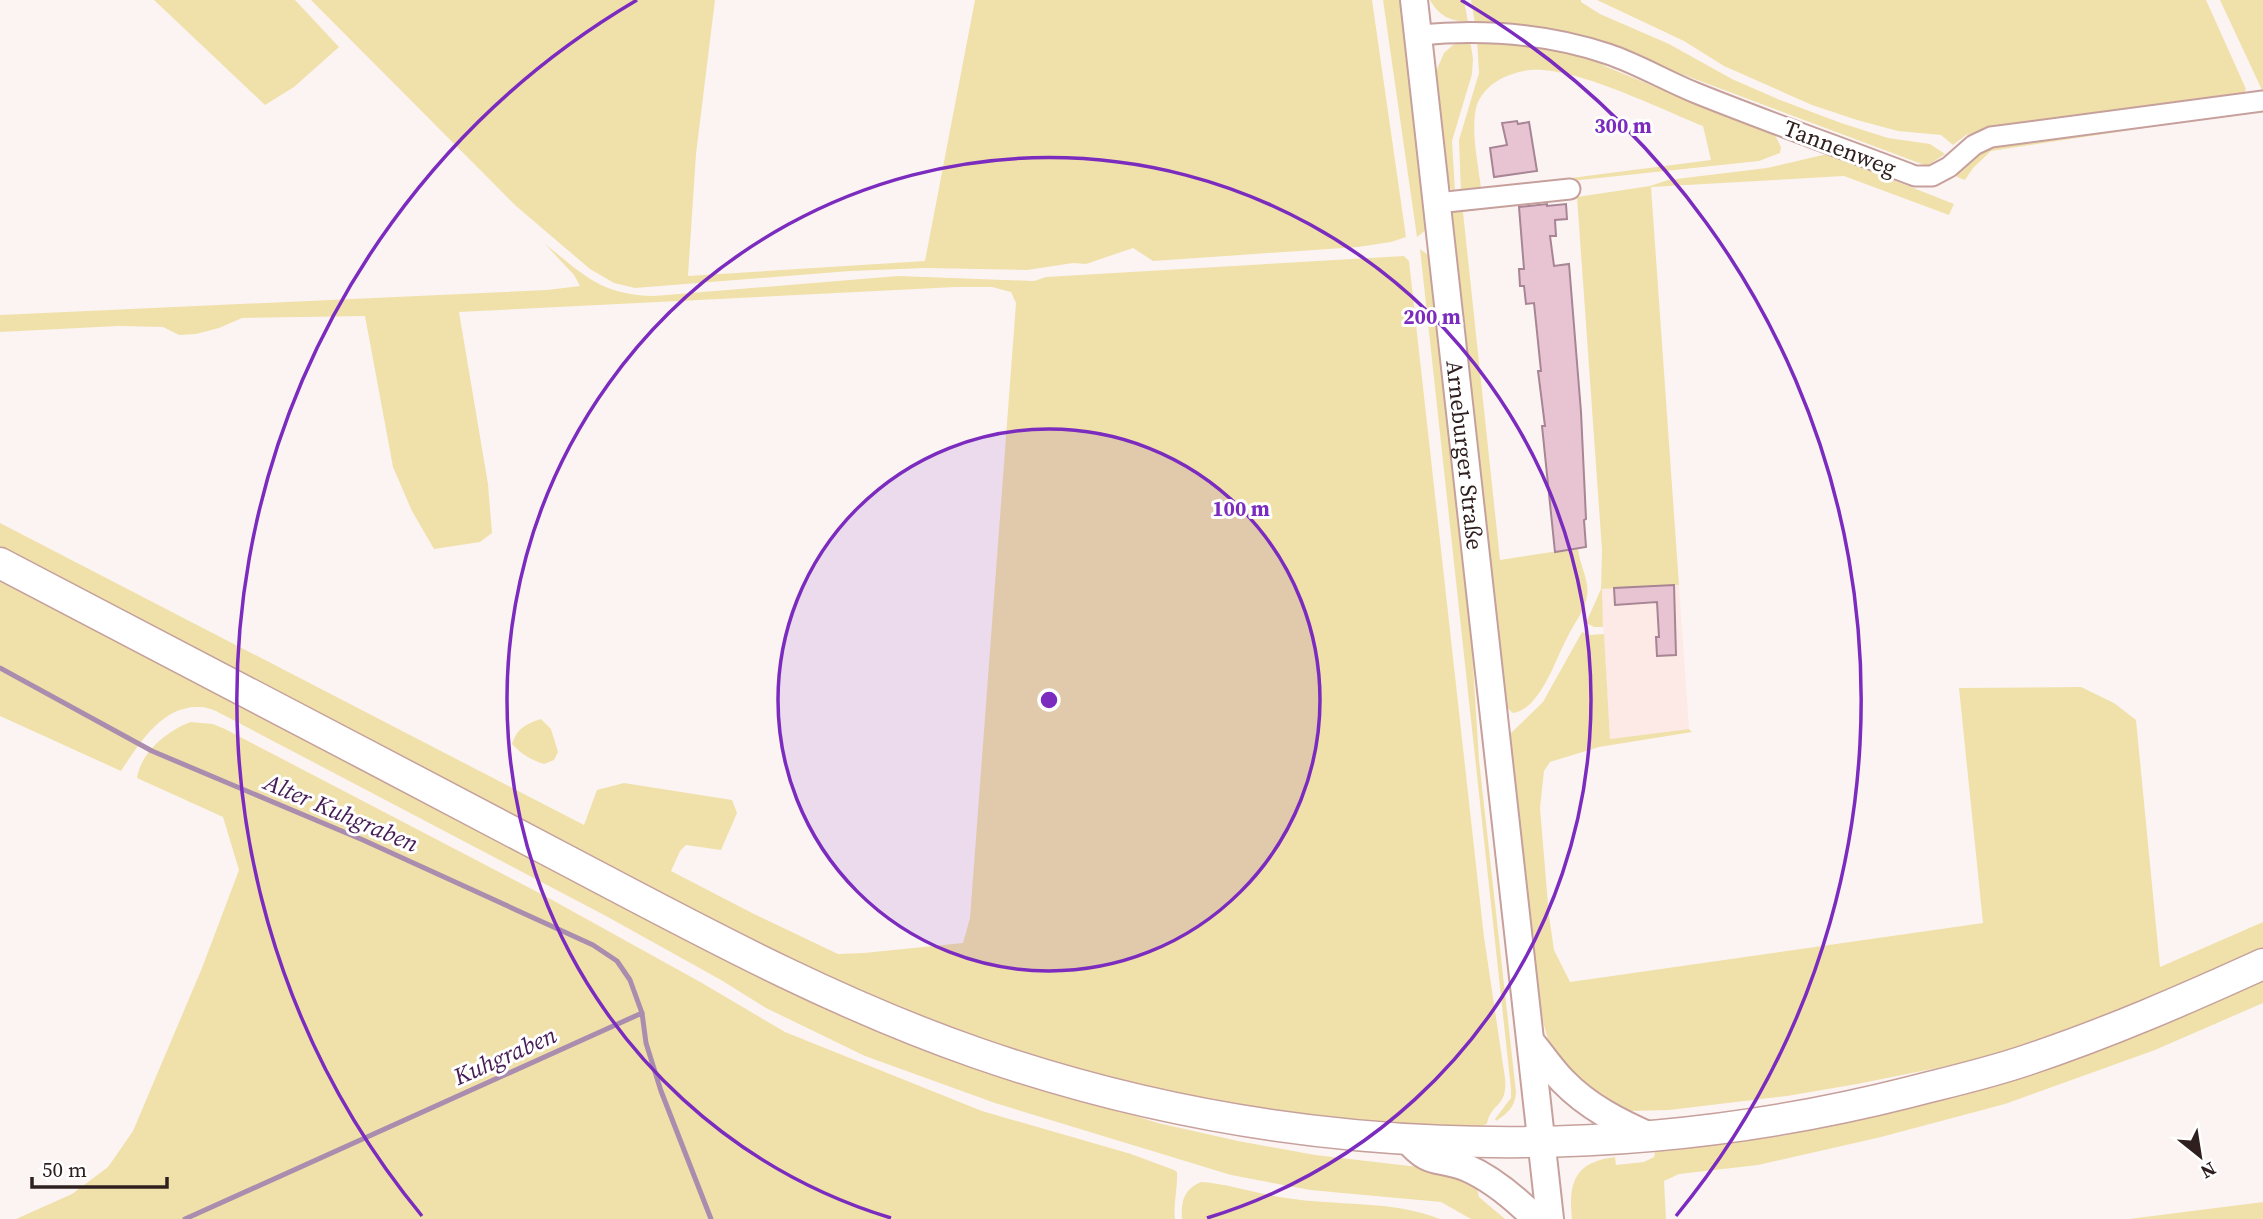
<svg xmlns="http://www.w3.org/2000/svg" width="2263" height="1219" viewBox="0 0 2263 1219" font-family="'Source Serif 4',serif">
  <rect width="100%" height="100%" fill="#fcf4f3"/>
  <!-- built -->
  <polygon fill="#fde9e6" points="1679,585 1689,729 1610,739 1601,589"/>
  <!-- green -->
  <g fill="#f0e1aa">
    <polygon points="154,0 295,0 339,47 294,87 265,105"/>
    <polygon points="311,0 715,0 696,154 688,276 925,261 975,0 1372,0 1406,237 1391,242 1358,247 1153,261 1133,248 1086,264 1073,263 1027,270 925,268 850,271 635,288 614,283 590,269 516,206"/>
    <polygon points="1383,0 1403,0 1429,223 1426,230 1417,237"/>
    <path d="M1430 0H1464L1468 22C1450 21 1439 16 1430 0Z"/>
    <polygon points="1471,0 1581,0 1581,2 1600,14 1669,44 1732,79 1780,100 1841,123 1888,138 1930,144 1945,154 1927,166 1628,54 1503,24 1475,23"/>
    <polygon points="1597,0 2206,0 2246,89 2243,95 1981,131 1966,135 1953,145 1941,135 1898,131 1857,120 1812,105 1724,66 1684,41"/>
    <polygon points="2220,0 2263,0 2263,92 2262,90"/>
    <polygon points="1470,39 1473,59 1472,74 1452,141 1455,192 1446,184 1434,76 1444,53 1453,45"/>
    <path d="M1477 39 1535 44 1592 59 1607 67 1687 100 1769 131 1776 137 1781 147 1780 153 1759 161 1571 181V178L1711 160 1703 126C1660 109 1575 66 1530 70 1520 71 1508 75 1499 80 1489 85 1479 96 1476 108 1471 134 1478 162 1481 188L1563 179V183L1461 194 1459 140 1479 73Z"/>
    <polygon points="2170,117 2171,124 1991,151 1973,168 1965,180 1957,177 1955,171 1994,142"/>
    <polygon points="1827,154 1954,204 1949,215 1844,176 1651,187 1679,585 1602,589 1603,627 1594,627 1586,623 1601,589 1602,550 1577,197 1650,186 1668,180 1767,168"/>
    <path d="M1515 200 1517 205 1463 212 1500 560 1578 548C1579 564 1590 581 1587 596 1585 611 1574 623 1568 636 1556 658 1549 684 1531 703 1526 708 1520 712 1513 713L1505 706 1449 215 1463 205Z"/>
    <path d="M545 244C584 275 601 295 654 296L898 276 1034 281 1046 277 1404 256 1409 261 1484 937 1505 1078C1508 1108 1491 1102 1487 1124L1481 1126H1423L1259 1113 1051 1065 838 987 0 551V523L584 825 597 790 624 783 732 800 737 813 721 850 686 845 680 851 671 871 752 913 838 954 864 953 963 943 970 918 1016 303 1011 292 992 287H956L459 312 488 484 492 533 480 542 434 549 412 511 393 467 365 316 242 318 219 328 196 334 179 335 163 327 118 326 0 332V315L547 290 580 286 574 275Z"/>
    <path d="M1420 249 1431 257 1470 617 1479 760 1516 1092C1515 1107 1508 1113 1496 1121L1495 1119 1511 1098V1089Z"/>
    <path d="M0 576 1040 1086 1158 1123 1238 1141 1315 1155 1427 1168 1479 1185 1477 1188 1479 1197 1505 1219H1471L1441 1202 1310 1190 1231 1175 995 1103 865 1056 766 1008 721 980 606 916 216 711C211 709 205 707 200 707 162 705 139 744 121 771L0 716Z"/>
    <polygon points="1582,632 1590,635 1604,634 1610,739 1689,729 1692,732 1599,747 1550,762 1544,771 1540,808 1549,916 1554,950 1570,982 1983,923 1959,688 2081,687 2114,703 2136,720 2160,967 2263,922 2263,951 2080,1029 1982,1059 1857,1084 1787,1096 1669,1110 1629,1111 1604,1103 1586,1092 1551,1050 1541,1015 1509,735 1543,702"/>
    <path d="M541 719 551 729 558 752 554 760 544 764C531 760 521 754 512 744 517 728 526 724 541 719Z"/>
    <path d="M191 722 213 724 225 729 545 896 702 983 785 1032 982 1111 1131 1154 1174 1170 1177 1172C1178 1188 1173 1203 1175 1219H16L72 1194 108 1167 133 1131 202 968 239 870 223 817 137 778C141 752 168 730 191 722Z"/>
    <path d="M2263 976V1003L2155 1050 2005 1104 1881 1137 1758 1165 1679 1174 1664 1181 1666 1219H1572C1568 1182 1575 1162 1615 1157L1616 1165 1644 1162 1654 1157 1655 1152 1787 1135 1965 1091Z"/>
    <path d="M1201 1182C1230 1184 1257 1194 1286 1198 1336 1206 1392 1200 1440 1219H1182C1181 1201 1184 1189 1201 1182Z"/>
    <polygon points="2263,1202 2263,1219 2129,1219"/>
  </g>
  <g fill="none" stroke-linecap="round" stroke-linejoin="round">
    <!-- stream -->
    <g stroke="#aa8caf" stroke-width="5">
      <polyline points="0,668 152,751 363,840 593,945 617,961 630,980 642,1013"/>
      <polyline points="185,1219 642,1013 646,1043 661,1091 711,1219"/>
    </g>
  </g>
  <!-- building -->
  <g fill="#e8c4d3" stroke="#a78594" stroke-width="2">
    <polygon points="1517,121 1518,124 1529,122 1537,171 1494,177 1490,148 1507,145 1502,123"/>
    <polygon points="1547,204 1547,206 1566,204 1567,219 1555,220 1556,236 1550,236 1554,266 1569,264 1581,412 1586,519 1584,520 1586,547 1555,552 1542,426 1545,426 1538,371 1541,371 1534,303 1526,304 1524,286 1520,286 1519,269 1524,269 1519,207"/>
    <polygon points="1674,585 1676,655 1657,656 1656,637 1659,637 1657,602 1615,605 1614,588"/>
  </g>
  <g fill="none" stroke-linecap="round" stroke-linejoin="round">
    <defs>
      <g id="minor">
        <path d="M1419 35C1483 29 1546 33 1608 54 1638 64 1666 81 1696 93 1768 122 1842 148 1915 176H1932L1949 167 1974 145 1991 137 2263 101"/>
        <polyline points="1437,203 1570,189"/>
      </g>
      <g id="secondary">
        <path id="s1" d="M1414 0 1550 1219"/>
        <path d="M1532 1043C1542 1055 1552 1070 1563 1081 1588 1107 1620 1123 1652 1137"/>
        <path d="M1407 1139C1428 1165 1437 1157 1465 1167 1491 1178 1516 1199 1536 1219"/>
      </g>
      <path id="primary" d="M0 563C184 658 366 755 549 851 688 924 827 1001 977 1053 1276 1157 1603 1170 1910 1092 1949 1082 1989 1073 2027 1060 2108 1033 2186 999 2263 964"/>
    </defs>
    <!-- minor casing -->
    <use href="#minor" stroke="#c6a09c" stroke-width="23"/>
    <!-- secondary casing -->
    <use href="#secondary" stroke="#c6a09c" stroke-width="30"/>
    <!-- primary casing -->
    <use href="#primary" stroke="#c6a09c" stroke-width="33"/>
    <!-- minor -->
    <use href="#minor" stroke="#fff" stroke-width="19"/>
    <!-- secondary -->
    <use href="#secondary" stroke="#fff" stroke-width="26"/>
    <!-- primary -->
    <use href="#primary" stroke="#fff" stroke-width="30"/>
  </g>
  <!-- distance rings -->
  <circle cx="1049" cy="700" r="271" fill="#7b2cbf" fill-opacity=".12"/>
  <g fill="none" stroke="#7b2cbf" stroke-width="3.5">
    <circle cx="1049" cy="700" r="271"/>
    <path d="M891 1218A542 542 0 1 1 1207 1218"/>
    <path d="M422 1216A812 812 0 0 1 637 0M1461 0A812 812 0 0 1 1676 1216"/>
  </g>
  <g text-anchor="middle" stroke-width="6" stroke-linejoin="round" paint-order="stroke">
    <!-- street labels -->
    <g font-size="23" fill="#2f201f" stroke="#fff">
      <text transform="translate(1840 148) rotate(21)" y="8">Tannenweg</text>
      <text dy="8" stroke="none"><textPath href="#s1" startOffset="458">Arneburger Straße</textPath></text>
    </g>
    <!-- water labels -->
    <g font-size="24" font-style="italic" fill="#451b55" stroke="#fff">
      <text transform="translate(341 813) rotate(23)" y="8">Alter Kuhgraben</text>
      <text transform="translate(505 1056) rotate(-24)" y="8">Kuhgraben</text>
    </g>
  </g>
  <circle cx="1049" cy="700" r="10" fill="#7b2cbf" stroke="#fff" stroke-width="3.5"/>
  <g font-size="21" text-anchor="middle" font-weight="bold" fill="#7b2cbf" stroke="#fff" stroke-width="6" stroke-linejoin="round" paint-order="stroke">
    <text x="1623" y="133">300 m</text>
    <text x="1432" y="324">200 m</text>
    <text x="1241" y="516">100 m</text>
  </g>
  <!-- north arrow -->
  <g transform="translate(2200 1156) rotate(150)" stroke="#ffffff" stroke-width="5" paint-order="stroke">
  <path d="M0-5L12 26L0 18L-12 26Z" fill="#2f201f"/>
  <text y="-10" font-size="19" font-weight="bold" text-anchor="middle" fill="#2f201f">N</text>
  </g>
  <!-- scale -->
  <path d="M32 1177v10h135v-10" fill="none" stroke="#2f201f" stroke-width="3.5"/>
  <text x="42" y="1177" font-size="21" fill="#2f201f" stroke="#ffffff" stroke-width="5" paint-order="stroke">50 m</text>
</svg>
